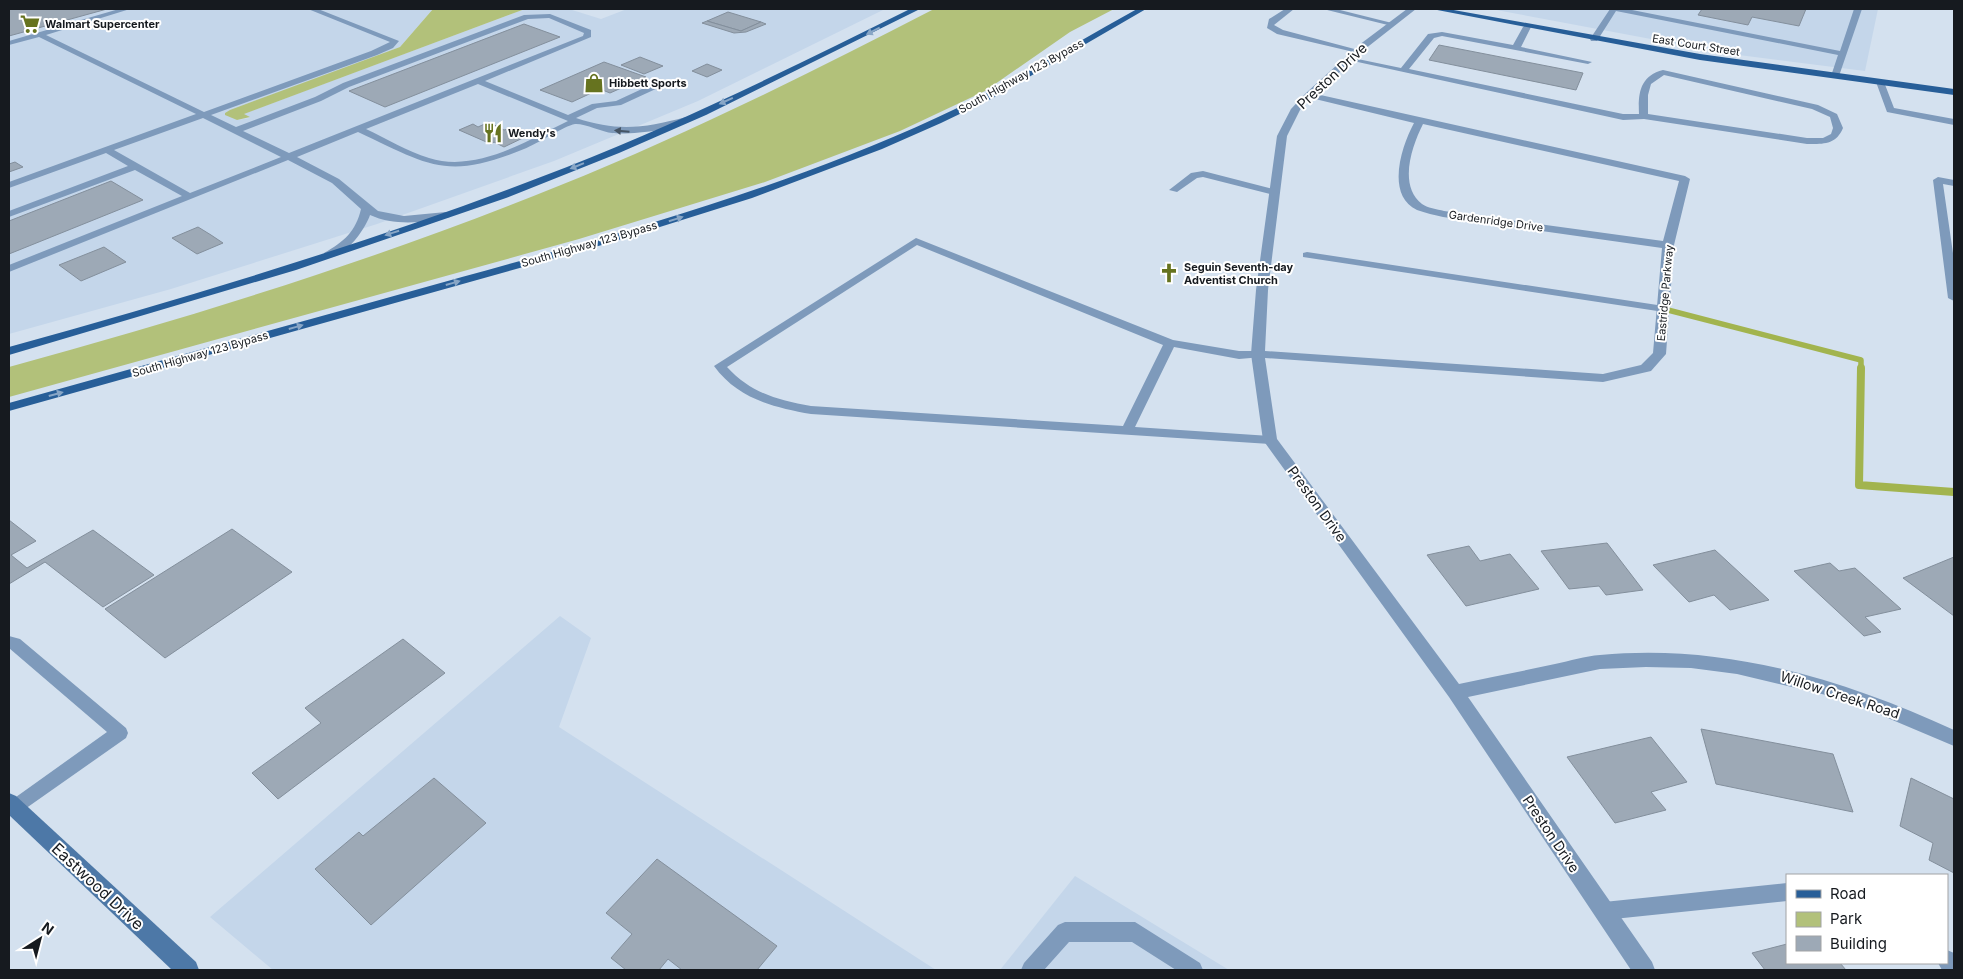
<svg xmlns="http://www.w3.org/2000/svg" width="1963" height="979" viewBox="0 0 1963 979" font-family="Inter,sans-serif">
  <rect width="100%" height="100%" fill="#d4e1ef"/>
  <!-- built -->
  <g fill="#c4d6ea">
    <polygon points="9,9 433,9 400,47 225,113 237,120 250,118 243,114 525,9 569,9 601,19 627,9 885,9 698,101 554,161 377,224 171,289 9,334"/>
    <polygon points="1491,9 1878,9 1865,71 1731,54"/>
    <polygon points="560,616 591,638 559,727 936,970 273,970 210,917"/>
    <polygon points="1075,876 1229,970 1000,970"/>
  </g>
  <!-- green -->
  <g fill="#b2c17a">
    <polygon points="433,9 525,9 244,114 250,117 237,120 225,115 225,113 230,110 400,47"/>
    <path d="M934 9H1114L1070 32 985 91 900 131 765 182 579 239 9 397V367C247 302 486 225 710 120 786 85 860 47 934 9Z"/>
  </g>
  <g fill="none" stroke-linecap="round" stroke-linejoin="round">
    <!-- stream-far1 -->
    <polyline stroke="#a2b44e" stroke-width="5.5" points="1664,309 1861,360 1861,369"/>
    <!-- stream -->
    <polyline stroke="#a2b44e" stroke-width="8" points="1861,368 1859,485 1954,492"/>
  </g>
  <!-- building -->
  <g fill="#9da9b6" stroke="#838f9c">
    <polygon points="9,9 107,9 9,36"/>
    <polygon points="1702,9 1806,9 1799,26 1752,17 1748,25 1698,15"/>
    <polygon points="728,12 761,22 741,31 707,21"/>
    <polygon points="707,21 741,31 761,22 766,24 746,32 734,33 702,23"/>
    <polygon points="524,24 560,37 385,107 349,91"/>
    <polygon points="1439,45 1583,73 1576,90 1429,60"/>
    <polygon points="640,57 663,66 644,74 621,65"/>
    <polygon points="604,62 646,77 610,93 600,89 572,102 540,90"/>
    <polygon points="707,64 722,70 707,77 692,71"/>
    <polygon points="489,122 504,130 508,129 527,136 504,147 494,142 491,144 459,130 473,124 478,127"/>
    <polygon points="15,162 23,167 9,172 9,164"/>
    <polygon points="111,181 143,200 9,254 9,221"/>
    <polygon points="198,227 211,235 223,243 197,254 172,238"/>
    <polygon points="104,247 126,262 81,281 59,265"/>
    <polygon points="9,520 36,541 11,555 27,568 93,530 154,575 103,607 45,562 9,584"/>
    <polygon points="232,529 292,572 165,658 105,609"/>
    <polygon points="1607,543 1643,590 1606,595 1599,586 1569,589 1541,551"/>
    <polygon points="1469,546 1480,561 1510,554 1539,589 1466,606 1427,555"/>
    <polygon points="1715,550 1769,600 1730,610 1714,595 1689,602 1653,565"/>
    <polygon points="1954,557 1954,616 1903,578"/>
    <polygon points="1830,563 1839,571 1855,568 1901,609 1865,617 1881,632 1864,636 1794,571"/>
    <polygon points="403,639 445,673 278,799 252,773 321,723 305,708"/>
    <polygon points="1701,729 1833,754 1853,812 1716,784"/>
    <polygon points="1651,737 1687,782 1651,792 1666,810 1615,823 1567,757"/>
    <polygon points="434,778 486,823 371,925 315,869 359,832 363,836"/>
    <polygon points="1911,778 1954,799 1954,873 1929,860 1933,843 1900,826"/>
    <polygon points="657,859 777,946 757,970 682,970 668,959 659,970 626,970 611,958 632,934 606,913"/>
    <polygon points="1787,944 1787,963 1840,963 1846,970 1765,970 1752,953"/>
  </g>
  <g fill="none" stroke-linecap="round" stroke-linejoin="round">
    <!-- lane -->
    <g fill="#7e9abb" fill-rule="evenodd">
      <path d="M119 9H130L46 35 204 112 371 51 390 42 308 9H318L399 41 393 48 377 55 211 115 236 127 315 97 343 83 524 15 550 14 591 30V37L485 81 568 115 592 104 616 101 657 82 661 85 660 87 621 105 597 108 576 118C618 132 645 128 686 117L690 120C678 130 629 135 612 133 603 132 583 123 575 124 564 126 537 144 524 149 447 181 428 165 358 132L297 157 339 179 378 211 404 216 446 212 450 213V217C424 223 394 226 370 215 365 230 343 261 324 257V253C344 242 356 231 361 209L332 183 288 160 9 272V265L182 196 135 170 9 217V211L128 166 106 153 9 188V182L196 114 39 37 9 45V41ZM549 18 584 33 583 36 289 153 243 131 321 101 349 87 528 19ZM478 84 568 121C527 141 476 173 429 158 407 151 387 139 366 129ZM203 118 281 157 190 193 114 150Z"/>
      <polygon points="1285,9 1294,9 1274,25 1283,30 1362,51 1358,53 1277,34 1267,28 1269,19"/>
      <polygon points="1323,9 1336,9 1396,24 1392,26"/>
      <polygon points="1610,9 1627,9 1840,51 1854,9 1862,9 1839,76 1835,78 1831,76 1838,55 1616,11 1597,41 1591,41 1590,39"/>
      <path d="M1527 25 1531 27 1521 47 1592 62 1588 64 1442 36 1434 38 1409 69 1623 114H1639C1638 93 1640 76 1663 70L1818 105 1837 114 1843 128C1836 145 1823 144 1807 144L1644 119 1623 120 1344 59 1348 57 1401 68 1428 34 1442 32 1513 45 1523 27ZM1664 75 1812 109 1830 117 1833 128 1831 134 1823 138H1807L1648 114V95L1651 84Z"/>
      <polygon points="1880,79 1884,82 1894,108 1954,119 1954,125 1887,112 1876,82"/>
      <polygon points="1203,171 1277,190 1279,192 1274,195 1203,177 1197,178 1177,192 1169,190 1191,173"/>
      <polygon points="1938,177 1954,180 1954,186 1943,184 1954,260 1954,301 1948,298 1933,180"/>
      <path d="M916 238 1173 340 1239 351H1262L1264 354 1262 357 1239 359 1174 347 1135 427 1270 436 1277 440 1270 444 811 414C773 407 738 399 714 366ZM917 245 1163 345 1123 426 811 406C777 400 751 393 727 367Z"/>
      <polygon points="1307,252 1664,306 1670,309 1664,312 1303,257 1303,253"/>
      <polygon points="9,636 20,639 126,728 128,733 126,738 15,816 9,814 9,802 107,732 9,648"/>
      <polygon points="1787,883 1787,901 1604,920 1597,918 1594,911 1597,904 1604,902"/>
      <polygon points="1065,922 1135,922 1200,963 1203,970 1176,970 1132,942 1069,942 1044,970 1021,970 1024,963 1058,925"/>
      <polygon points="1947,950 1954,953 1954,970 1942,970 1938,963 1947,963"/>
    </g>
    <!-- street -->
    <path fill="#7e9abb" fill-rule="evenodd" d="M1407 9H1416L1365 49 1316 94 1685 176 1690 179 1674 245 1666 354 1651 371 1603 382 1265 358 1277 439 1459 684C1491 677 1523 671 1555 664 1570 661 1585 656 1600 655 1723 643 1843 679 1954 730V746L1864 708 1826 695 1737 674 1691 668 1646 667 1600 669 1468 697 1652 962 1655 970H1631L1449 697 1263 440 1251 354 1256 290 1277 136 1291 109 1306 93 1359 45ZM1311 98 1414 123C1402 145 1385 195 1417 210 1425 213 1435 215 1443 217L1662 248 1653 353 1641 365 1603 374 1265 351 1268 290 1287 136 1300 110ZM1423 124 1679 181 1663 241 1444 211C1437 209 1427 208 1422 204 1398 185 1412 146 1423 124Z"/>
    <!-- secondary -->
    <polygon fill="#4d78a7" fill-rule="evenodd" points="9,793 16,796 196,962 199,970 172,970 9,815"/>
    <!-- primary -->
    <g fill="#275e98" fill-rule="evenodd">
      <path d="M910 9H920L706 115 619 153 506 198 296 270 9 355V347C197 295 385 238 567 167 684 121 797 65 910 9Z"/>
      <path d="M1137 9H1146L993 98 941 123 882 149 752 198 609 243 9 411V403C160 361 311 319 462 277 622 233 784 188 936 118 1005 87 1070 46 1137 9Z"/>
      <polygon points="1432,9 1448,9 1700,54 1954,89 1954,95 1700,60"/>
    </g>
  </g>
  <!-- one-way arrows -->
  <defs><path id="oneway-solid" d="M-6-.8H1V-3.2L6.5 0L1 3.2V.8H-6Z" transform="scale(1.25)"/></defs>
  <g fill="#88a6c6">
    <use href="#oneway-solid" transform="translate(873 31) rotate(153)"/>
    <use href="#oneway-solid" transform="translate(726 101) rotate(156)"/>
    <use href="#oneway-solid" transform="translate(577 166) rotate(158)"/>
    <use href="#oneway-solid" transform="translate(676 219) rotate(-17)"/>
    <use href="#oneway-solid" transform="translate(392 233) rotate(162)"/>
    <use href="#oneway-solid" transform="translate(453 283) rotate(-16)"/>
    <use href="#oneway-solid" transform="translate(296 327) rotate(-16)"/>
    <use href="#oneway-solid" transform="translate(56 394) rotate(-15)"/>
  </g>
  <use fill="#455465" href="#oneway-solid" transform="translate(622 131) rotate(-175)"/>
  <!-- icons -->
  <defs>
    <symbol id="supermarket-bare" viewBox="-9 -9 18 18"><path d="M-6-5.5h2.5l.6 2H6L4.5 2H-2.5L-4.4-4H-6ZM-1.5 3.2a1.3 1.3 0 1 0 .1 0ZM3 3.2a1.3 1.3 0 1 0 .1 0Z" fill="#66731f" stroke="#fff" stroke-width="2.5" paint-order="stroke"/></symbol>
    <symbol id="shop-bare" viewBox="-9 -9 18 18"><path d="M-5-2.5h2.3a2.7 3.5 0 0 1 5.4 0H5L5.5 6h-11ZM-1.5-2.5h3a1.5 2.3 0 0 0-3 0Z" fill="#66731f" stroke="#fff" stroke-width="2.5" paint-order="stroke"/></symbol>
    <symbol id="restaurant-bare" viewBox="-9 -9 18 18"><path d="M-5-6h1v4h1v-4h1v4h1v-4h1v5L-1.5 .5V6h-2V.5L-5-1ZM5-6V6H3V1.5H1.5Q1.5-4 5-6Z" fill="#66731f" stroke="#fff" stroke-width="2.5" paint-order="stroke"/></symbol>
    <symbol id="church-bare" viewBox="-9 -9 18 18"><path d="M-1.2-6h2.4v3.5h3.3v2.4h-3.3V6h-2.4V-.1h-3.3v-2.4h3.3Z" fill="#66731f" stroke="#fff" stroke-width="2.5" paint-order="stroke"/></symbol>
  </defs>
  <g fill-rule="evenodd">
    <use href="#supermarket-bare" x="16" y="10" width="28" height="28"/>
    <use href="#shop-bare" x="580" y="69" width="28" height="28"/>
    <use href="#restaurant-bare" x="479" y="119" width="28" height="28"/>
    <use href="#church-bare" x="1155" y="259" width="28" height="28"/>
  </g>
  <g text-anchor="middle" stroke-width="4" stroke-linejoin="round" paint-order="stroke">
    <!-- far-poi labels -->
    <g font-size="11" font-weight="bold" fill="#161a1f" stroke="#fff" text-anchor="start">
      <text x="45" y="28">Walmart Supercenter</text>
      <text x="609" y="87">Hibbett Sports</text>
      <text x="508" y="137">Wendy's</text>
      <text x="1184" y="271">Seguin Seventh-day<tspan x="1184" dy="13">Adventist Church</tspan></text>
    </g>
    <!-- far-street labels -->
    <g font-size="11" fill="#161a1f" stroke="#fff">
      <text transform="translate(1696 45) rotate(9)" y="4">East Court Street</text>
      <text transform="translate(1021 76) rotate(-29)" y="4">South Highway 123 Bypass</text>
      <text transform="translate(1496 221) rotate(8)" y="4">Gardenridge Drive</text>
      <text transform="translate(589 244) rotate(-16)" y="4">South Highway 123 Bypass</text>
      <text transform="translate(1665 293) rotate(-85)" y="4">Eastridge Parkway</text>
      <text transform="translate(200 354) rotate(-16)" y="4">South Highway 123 Bypass</text>
    </g>
    <!-- street labels -->
    <g font-size="14" fill="#161a1f" stroke="#fff">
      <text transform="translate(1332 76) rotate(-43)" y="5">Preston Drive</text>
      <text transform="translate(1317 504) rotate(54)" y="5">Preston Drive</text>
      <text transform="translate(1840 695) rotate(18)" y="5">Willow Creek Road</text>
      <text transform="translate(1551 834) rotate(56)" y="5">Preston Drive</text>
    </g>
    <!-- near-street labels -->
    <g font-size="16" fill="#161a1f" stroke="#fff">
      <text transform="translate(98 886) rotate(43)" y="6">Eastwood Drive</text>
    </g>
  </g>
  <!-- border -->
  <rect width="1963" height="979" fill="none" stroke="#161a1f" stroke-width="20"/>
  <!-- legend -->
  <rect x="1786" y="874" width="162" height="90" fill="#ffffff" stroke="#a2a3a5"/>
  <rect x="1796" y="890" width="25" height="8" fill="#275e98" stroke="#a2a3a5"/>
  <text x="1830" y="899" font-size="15" fill="#161a1f">Road</text>
  <rect x="1796" y="912" width="25" height="15" fill="#b2c17a" stroke="#a2a3a5"/>
  <text x="1830" y="924" font-size="15" fill="#161a1f">Park</text>
  <rect x="1796" y="936" width="25" height="15" fill="#9da9b6" stroke="#a2a3a5"/>
  <text x="1830" y="949" font-size="15" fill="#161a1f">Building</text>
  <!-- north arrow -->
  <g transform="translate(40 939) rotate(36)" stroke="#ffffff" stroke-width="4" paint-order="stroke">
  <path d="M0-4L9 19L0 12L-9 19Z" fill="#161a1f"/>
  <text y="-8" font-size="14" font-weight="bold" text-anchor="middle" fill="#161a1f">N</text>
  </g>
</svg>
